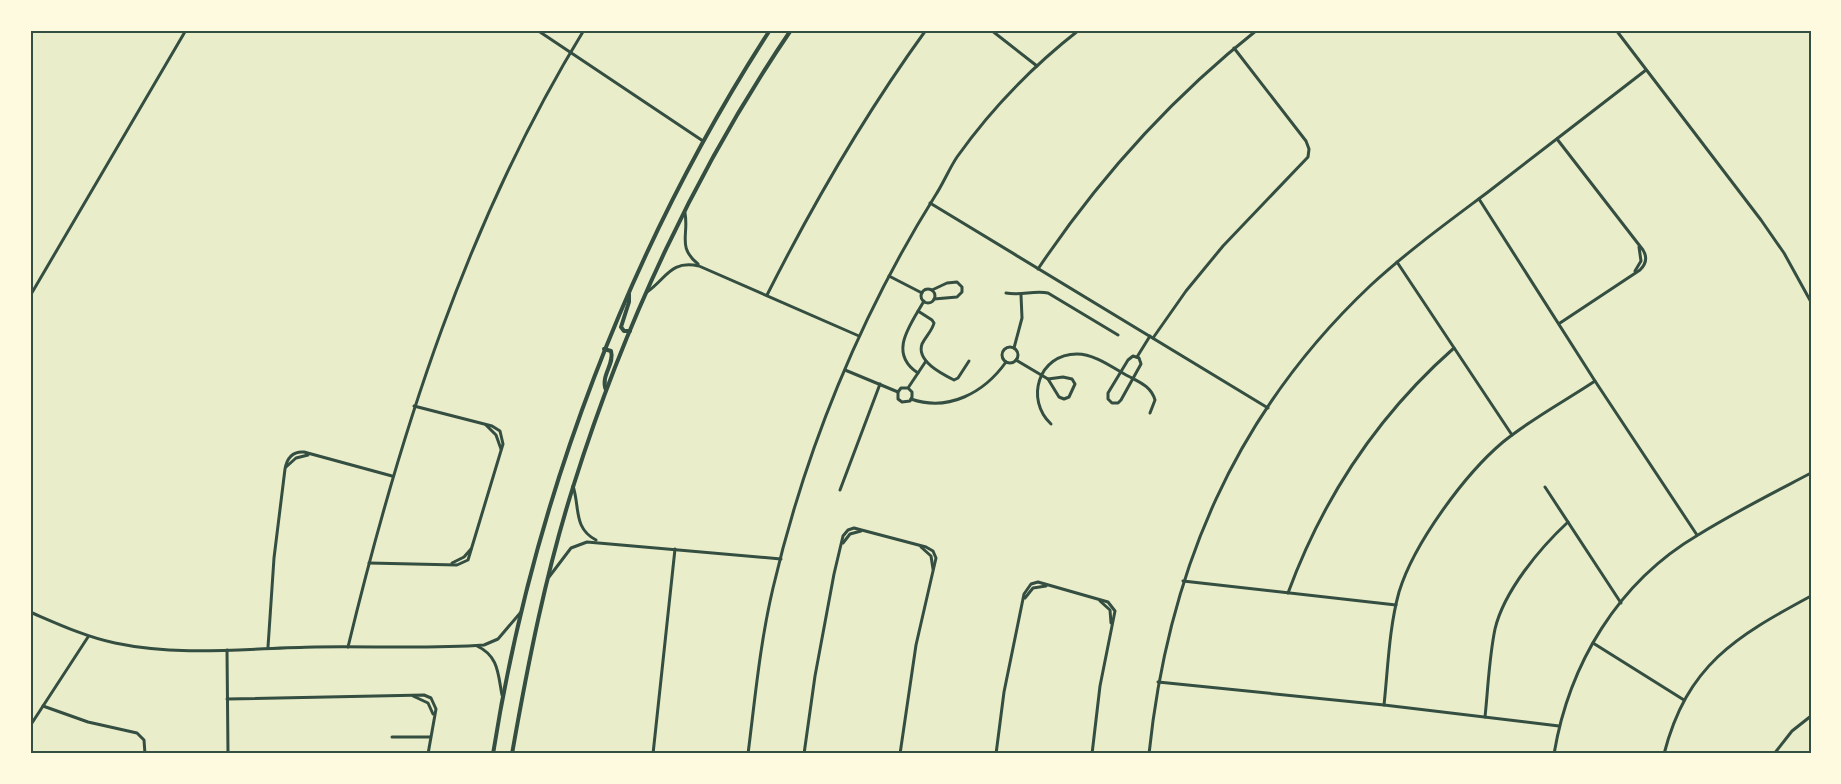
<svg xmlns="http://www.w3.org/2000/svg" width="1841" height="784" viewBox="0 0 1841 784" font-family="Signika,sans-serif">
  <rect width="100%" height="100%" fill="#e9edc9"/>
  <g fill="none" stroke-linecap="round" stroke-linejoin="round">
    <!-- minor -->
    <g stroke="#344e41" stroke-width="3">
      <polyline points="537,30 703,141"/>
      <polyline points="991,30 1037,66"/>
      <polyline points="1616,30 1761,220 1784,253 1811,302"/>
      <path d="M1557 139 1643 250C1648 258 1646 264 1640 270L1560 323"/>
      <polyline points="1479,199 1595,381 1697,535"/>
      <polyline points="930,203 1268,408"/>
      <path d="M685 213C689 235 677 247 698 264"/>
      <polyline points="1397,262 1512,435"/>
      <path d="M1038 269C1099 178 1171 98 1257 30"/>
      <polyline points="1635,271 1641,261 1639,247"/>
      <polyline points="889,276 922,293"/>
      <circle cx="928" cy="296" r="7"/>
      <polyline points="932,290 947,283 957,282 962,287 962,292 957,297 934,299"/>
      <path d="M647 292C667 278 670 260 699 266L859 336"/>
      <path d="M1006 293C1021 296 1034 290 1048 293L1118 335"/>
      <path d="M767 295C814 202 865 114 926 30"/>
      <polyline points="30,296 186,30"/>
      <path d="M918 311 932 320 934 323C932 331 926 336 922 344 916 361 942 374 954 380L958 378 969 361"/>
      <polyline points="1153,338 1186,291 1223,246 1308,157 1309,149 1306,141 1234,48"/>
      <circle cx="1010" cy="355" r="8"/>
      <polyline points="1014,348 1022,318 1021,295"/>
      <polygon points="1133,356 1139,358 1141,364 1121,400 1118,403 1112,403 1108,399 1108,393 1128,360"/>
      <polyline points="1137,357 1150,336"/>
      <polyline points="1016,360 1048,379"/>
      <polyline points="845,370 898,392"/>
      <path d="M918 373C887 353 911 324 924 301"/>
      <polygon points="1063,377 1072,379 1075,384 1069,397 1064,399 1059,397 1048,379"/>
      <polyline points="908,388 912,392 912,397 910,401 902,402 898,399 898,392 901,388 908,388 926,361"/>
      <path d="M911 399C948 412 984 393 1006 362"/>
      <path d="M1051 424C1025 400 1038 354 1077 354 1095 354 1113 368 1128 376 1139 382 1151 386 1155 400L1150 413"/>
      <polyline points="486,425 496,435 501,449"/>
      <polyline points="286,467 296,458 308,455"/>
      <path d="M573 486C580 507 573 528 596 540"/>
      <polyline points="1545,487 1621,603"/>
      <polyline points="840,490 880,384"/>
      <polyline points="843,543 850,534 861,531"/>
      <polyline points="921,547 931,556 933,569"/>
      <polyline points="369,563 457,565 468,560 503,444 500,431 492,426 414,406"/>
      <polyline points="452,563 464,557 471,549"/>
      <polyline points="549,577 571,548 587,542 781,559"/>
      <polyline points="1183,581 1396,605"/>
      <path d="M1288 593C1323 498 1378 415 1454 348"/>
      <polyline points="1025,598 1033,588 1046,586"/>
      <polyline points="1100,601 1110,610 1111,623"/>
      <path d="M30 612C58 624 86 637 115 643 181 657 249 648 315 647 371 646 428 649 484 645L498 639 521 612"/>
      <polyline points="1593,643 1684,700"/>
      <path d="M477 646C499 656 498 675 502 695"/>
      <path d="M268 647 274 558 285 469C287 458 292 451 304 452L392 476"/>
      <path d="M348 647C400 432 468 219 584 30"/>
      <polyline points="227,650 228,754"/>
      <polyline points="1158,682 1384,705 1559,726"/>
      <polyline points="413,696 428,703 433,714"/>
      <polyline points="227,699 424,695 431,698 436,709 428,754"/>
      <path d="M1384 705C1388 668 1389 628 1399 592 1414 543 1465 474 1503 442 1531 419 1565 401 1595 381"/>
      <polyline points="43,706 88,722 137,733 144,740 145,754"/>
      <path d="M1485 717C1488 689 1489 658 1495 629 1504 591 1540 548 1568 522"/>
      <polyline points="30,726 88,637"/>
      <polyline points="392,737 430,737"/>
      <polyline points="653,754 675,549"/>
      <path d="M748 754C755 699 760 643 773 588 805 451 860 316 935 196 943 184 949 169 957 157 991 109 1033 66 1079 30"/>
      <polyline points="804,754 815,676 834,574 843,536 848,530 854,528 926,547 933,551 936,558 916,645 900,754"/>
      <polyline points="996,754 1004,692 1024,594 1031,584 1038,582 1108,602 1115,611 1100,686 1092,754"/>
      <path d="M1149 754C1168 571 1235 413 1371 285 1408 251 1448 222 1488 192 1541 151 1593 111 1646 70"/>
      <path d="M1554 754C1569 664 1618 582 1698 535 1735 512 1773 493 1811 473"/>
      <path d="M1664 754C1687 665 1735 637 1811 596"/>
      <polyline points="1774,754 1792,731 1811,716"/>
    </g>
    <!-- tertiary -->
    <g stroke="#344e41" stroke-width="4">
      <polyline points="629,294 629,302 621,327 624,331 630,331"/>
      <path d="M604 349 611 351C615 364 600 376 606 390"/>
      <path d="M493 754C533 500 630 246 770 30"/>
      <path d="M512 754C528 663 546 572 574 484 624 325 697 168 791 30"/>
    </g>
  </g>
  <!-- border -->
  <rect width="1841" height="784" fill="none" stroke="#fefae0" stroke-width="63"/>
  <rect x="32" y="32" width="1778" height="720" fill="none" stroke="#344e41" stroke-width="2"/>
</svg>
